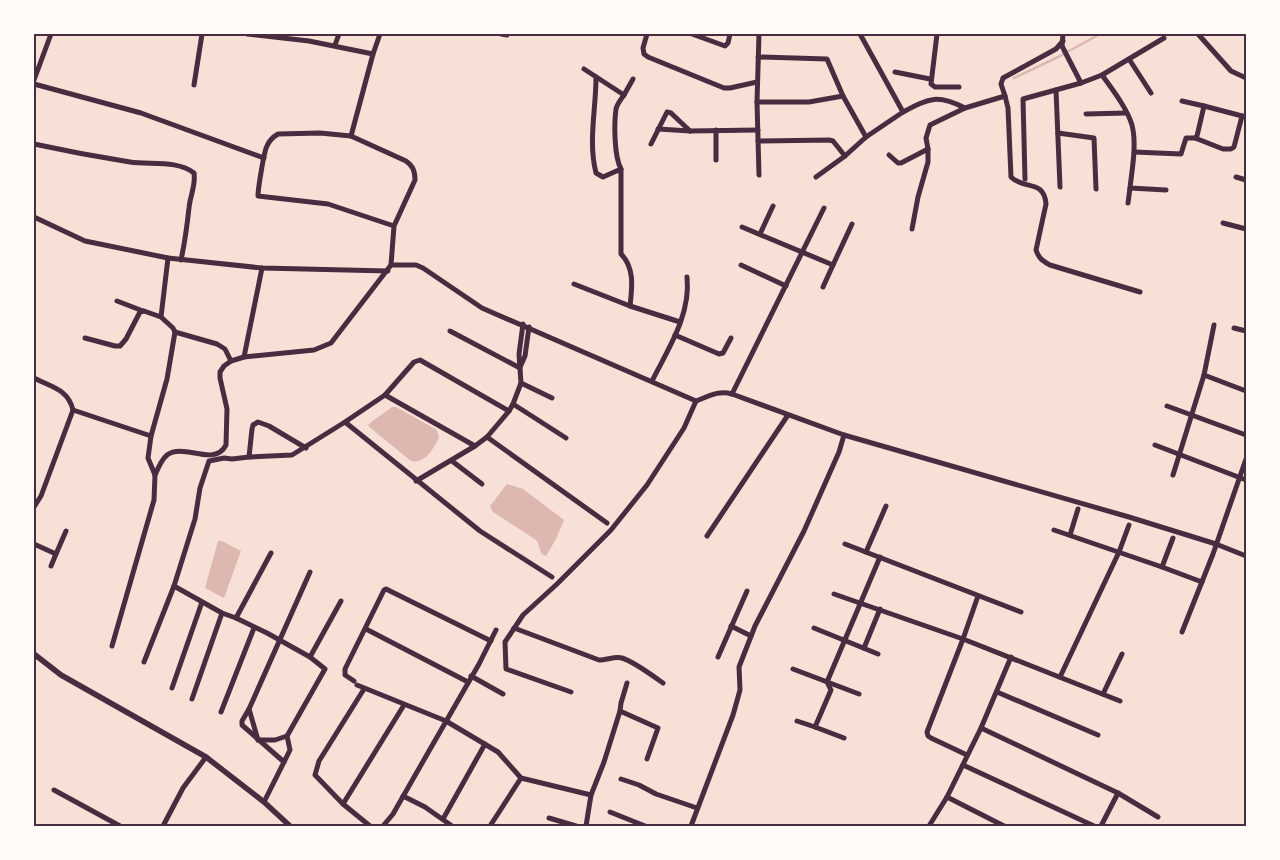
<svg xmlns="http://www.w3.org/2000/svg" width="1280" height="860" viewBox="0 0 1280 860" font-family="Lato,sans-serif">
  <rect width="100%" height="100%" fill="#f7e1d7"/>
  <!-- water -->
  <g fill="#dcb8b0">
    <path d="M392 407H396L437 430 439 437 438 440C432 450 425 464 411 461L368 426 370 423Z"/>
    <path d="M507 484 523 489 564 520 556 539 546 556C538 554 541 546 536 540L493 512 490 506Z"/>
    <polygon points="218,541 222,541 241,551 224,598 205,588"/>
  </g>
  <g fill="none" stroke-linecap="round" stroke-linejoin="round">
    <!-- stream -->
    <polyline stroke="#dcb8b0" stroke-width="2.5" points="1014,78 1058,57 1100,34"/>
    <!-- minor -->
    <g stroke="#4a2c40" stroke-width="5">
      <polyline points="247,34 309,41 373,54"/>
      <polyline points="501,34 507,35"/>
      <polyline points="647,34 643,48 644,54 648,57 724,88 730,88 757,82"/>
      <polyline points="692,34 725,46 728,43 730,34"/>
      <polyline points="759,34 757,102 759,175"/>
      <path d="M860 34 903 112C930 98 937 94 965 108"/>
      <polyline points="937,34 931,84 935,87 959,87"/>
      <path d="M1063 34 1062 46 1081 83 1102 75C1112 89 1127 108 1132 125 1137 145 1132 169 1130 188L1166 190"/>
      <polyline points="1198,34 1231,71 1246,78"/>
      <polyline points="335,45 339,34"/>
      <polyline points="1129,59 1151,93"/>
      <path d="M584 69 624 95C621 99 617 104 616 109 614 124 614 156 621 169"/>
      <polyline points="895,72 930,79"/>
      <polyline points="1102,75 1164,38"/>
      <path d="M596 77C596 110 588 141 596 173L603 177 621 169V254C635 268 632 288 630 306L680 322"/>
      <polyline points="34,80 51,34"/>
      <polyline points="34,84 141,113 264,158"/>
      <polyline points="194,85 202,34"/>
      <polyline points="1056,90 1060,187"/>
      <polyline points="624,95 633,79"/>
      <polyline points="843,96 866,137"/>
      <path d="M1005 96 1008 108 1011 177C1024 190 1044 179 1046 204L1036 250C1039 259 1043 261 1050 265L1140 292"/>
      <polyline points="757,102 809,102 843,96 827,59 758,57"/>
      <polyline points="1204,106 1246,117"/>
      <polyline points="1086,114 1126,113"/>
      <polyline points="658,129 690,131 758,130"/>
      <polyline points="716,130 716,160"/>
      <polyline points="1058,133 1094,138 1096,189"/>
      <polyline points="351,136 373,54 380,34"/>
      <polyline points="1195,138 1223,149 1231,149 1234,147 1242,116"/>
      <polyline points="758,141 829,140 833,141 845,156 866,137 903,112"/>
      <path d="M34 144C66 151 98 157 130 162 150 165 178 160 194 173 196 185 190 196 189 208 187 226 185 242 181 260"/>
      <polyline points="651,144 667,112 671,113 690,131"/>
      <polyline points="1134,152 1181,154 1186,138 1195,138 1197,136 1204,106 1182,101"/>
      <polyline points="889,155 898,163 901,163 928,149"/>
      <polyline points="816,177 845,156"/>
      <polyline points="1236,177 1246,180"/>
      <polyline points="1025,179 1023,99 1081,83"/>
      <polyline points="1128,203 1130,188"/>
      <polyline points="34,217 85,241 168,258 262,268 388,271"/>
      <polyline points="1223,223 1246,229"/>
      <polyline points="742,227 833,265 852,224"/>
      <polyline points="912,229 918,197 928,162 928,149 926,138 930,125 965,108 1005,96 1001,84 1003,78 1056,49 1063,41"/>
      <polyline points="760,234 773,206"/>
      <path d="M391 265 394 226 415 180C415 171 413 166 406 161L351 136 320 133 278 134C273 137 269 141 267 146 264 151 258 189 258 196L328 204 394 226"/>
      <polyline points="741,265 786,286"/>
      <polyline points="574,284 630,306"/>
      <polyline points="823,287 833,265"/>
      <polyline points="117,301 143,311"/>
      <polyline points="1234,328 1246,331"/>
      <polyline points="450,331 520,368"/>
      <polyline points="175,332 217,344 225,349 231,361"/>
      <polyline points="675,335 719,354 723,353 731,338"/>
      <polyline points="85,338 115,346 120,346 126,339 140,312 144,311 161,317"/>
      <polyline points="244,357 262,268"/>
      <polyline points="521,365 525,356 529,327"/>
      <polyline points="1204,375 1246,391"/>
      <path d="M34 378C51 387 68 389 73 410"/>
      <path d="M652 381C668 349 691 315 687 277"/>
      <polyline points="521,383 552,398"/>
      <polyline points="732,394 824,208"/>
      <polyline points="385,395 414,362 420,360 509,411"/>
      <polyline points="513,404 566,438"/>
      <polyline points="1167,406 1246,435"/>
      <polyline points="73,410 151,436 167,379 175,332 173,328 161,317 168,258"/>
      <polyline points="345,422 385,395 475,446"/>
      <polyline points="487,437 607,523"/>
      <polyline points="1155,445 1246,480"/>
      <polyline points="249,457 252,429 253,425 258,422 269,426 306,448"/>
      <polyline points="452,461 482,484"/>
      <path d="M155 475C158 468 162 459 167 455 184 442 214 468 226 445L227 409 220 378V372L224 366 231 361 244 357 314 350 331 343 391 265H416L423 268 482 308 696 401"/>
      <polyline points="1173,475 1204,375 1214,325"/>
      <polyline points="416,481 475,446 487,437 509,411 513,404 521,383 519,354 523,324"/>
      <polyline points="34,507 41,496 73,410"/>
      <polyline points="1054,530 1162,567 1202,582"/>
      <polyline points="1070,535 1078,509"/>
      <polyline points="707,536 788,415"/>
      <polyline points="34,544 56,554 66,531"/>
      <polyline points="845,544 1021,612"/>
      <polyline points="866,552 886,506"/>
      <polyline points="51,566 56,554"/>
      <polyline points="1162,567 1173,538"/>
      <polyline points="174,586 222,613 236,618 267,633 310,657 325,669 287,736 275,740 258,740"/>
      <polyline points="834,594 963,639 1120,701"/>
      <polyline points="236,618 271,553"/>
      <polyline points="731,626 751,636"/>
      <path d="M514 628 599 660C607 660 615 656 622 658 633 661 653 676 663 683"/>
      <polyline points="814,628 878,654"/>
      <polyline points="366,629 468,682"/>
      <polyline points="1182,632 1213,554 1246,459"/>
      <polyline points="112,646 154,500 155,475 148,458 151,436"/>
      <polyline points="864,648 880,609"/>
      <polyline points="310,657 341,601"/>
      <polyline points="718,657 747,591"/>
      <polyline points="144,662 174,586 195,519 200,488 209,461 224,458 232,459 249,457 292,455 345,422 480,531 552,577"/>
      <polyline points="793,669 859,694"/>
      <polyline points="471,676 503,694"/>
      <polyline points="1060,677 1119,552 1129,525"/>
      <polyline points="354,681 345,675 345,669 384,590 386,589 491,641"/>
      <polyline points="357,685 446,721 498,752 521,778 591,795"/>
      <polyline points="172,688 202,602"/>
      <polyline points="364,689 319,761 315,775 343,804 370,826"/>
      <path d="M571 692 506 669 505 642 523 615 557 584 611 530 647 485 684 428 696 401C709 396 719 390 732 394L844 435 1129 517 1216 544 1246 556"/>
      <polyline points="997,692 1098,735"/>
      <polyline points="1103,694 1122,654"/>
      <polyline points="192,699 222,613"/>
      <polyline points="249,709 242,721 242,725 284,762"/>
      <polyline points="620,711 621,703 627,683"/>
      <polyline points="221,712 254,628"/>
      <polyline points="797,721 815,727"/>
      <polyline points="981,728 1118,793 1158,817"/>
      <polyline points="844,738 815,727 831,690 827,682 880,557"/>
      <polyline points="258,740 249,709 310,572"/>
      <polyline points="967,755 931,738 928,736 927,732 963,639 978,596"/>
      <polyline points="963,765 1094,826"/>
      <polyline points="621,779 639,785 656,794 697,808"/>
      <polyline points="54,790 120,826"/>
      <polyline points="403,796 425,807 452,826"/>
      <polyline points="947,797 1004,826"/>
      <polyline points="264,802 290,750 287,736"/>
      <polyline points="343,804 404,705"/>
      <polyline points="610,812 645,826"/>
      <polyline points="549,818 576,826"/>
      <polyline points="443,819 485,744"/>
      <polyline points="163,826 183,788 206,757"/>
      <polyline points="383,826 393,814 429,751 479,664 496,630"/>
      <polyline points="490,826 521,778"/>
      <polyline points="586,826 591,795 604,762 620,711 658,728 647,759"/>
      <polyline points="691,826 733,715 740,690 739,667 755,626 804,531 839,452 844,435"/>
      <polyline points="929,826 947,797 981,728 1011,657"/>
      <polyline points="1101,826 1118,793"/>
    </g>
    <!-- tertiary -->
    <polyline stroke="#4a2c40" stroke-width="5.5" points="34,654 61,675 206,757 264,802 290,826"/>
  </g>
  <!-- border -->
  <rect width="1280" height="860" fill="none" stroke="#fffaf5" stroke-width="70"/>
  <rect x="35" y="35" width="1210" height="790" fill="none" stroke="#4a2c40" stroke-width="2"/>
</svg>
